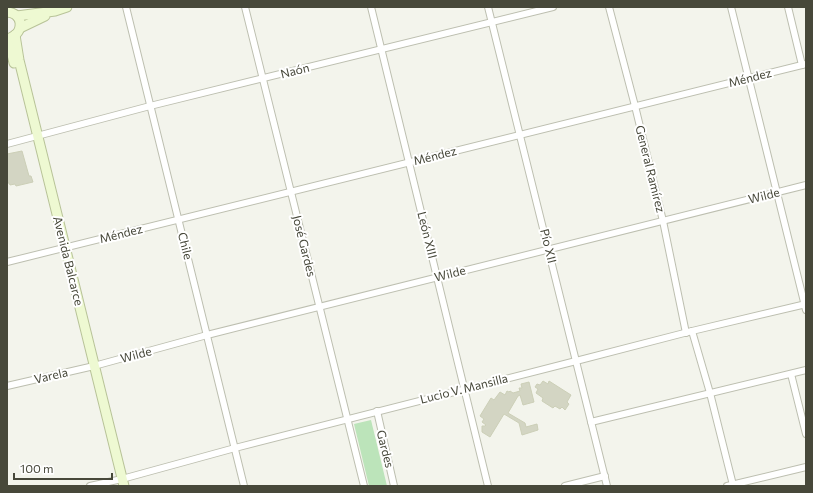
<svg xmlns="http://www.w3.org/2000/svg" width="813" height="493" viewBox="0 0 813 493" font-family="Commissioner,sans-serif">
  <rect width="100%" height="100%" fill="#f3f4ec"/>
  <!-- green -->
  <polygon fill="#bce4ba" points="371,420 387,486 369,486 354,424"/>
  <!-- building -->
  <g fill="#d3d5c3" stroke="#cccfb7">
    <polygon points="22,151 29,176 31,176 33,182 16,186 15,184 10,185 9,183 7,183 7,154"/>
    <polygon points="543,381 548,384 549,381 571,395 567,402 569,404 565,410 562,407 560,409 555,406 553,408 542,401 543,398 536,393 538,389 535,387 537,384 540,385"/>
    <polygon points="529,382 534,402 523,405 520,395 518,396 508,413 525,423 526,427 537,424 538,430 522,435 519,423 504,414 490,437 482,432 482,426 485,426 486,425 482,422 484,419 480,416 491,398 494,400 500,392 505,395 507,391 509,392 510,391 513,393 520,391 519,388 522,388 521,384"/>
  </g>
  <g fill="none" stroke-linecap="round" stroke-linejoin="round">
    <defs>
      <g id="street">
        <polyline points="126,7 244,486"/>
        <polyline points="245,7 364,486"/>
        <polyline points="371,7 488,486"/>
        <polyline points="488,7 607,486"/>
        <polyline points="609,7 635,106 663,221 686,333"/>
        <polyline points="731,7 806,310"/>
        <polyline points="788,7 802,65"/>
        <polyline points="7,144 150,106 553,7"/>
        <polyline points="7,262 806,64"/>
        <polyline points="692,331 710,393 733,485"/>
        <polyline points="791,374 806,434"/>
        <polyline points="7,386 94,366 207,335 806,185"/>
        <polyline points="377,411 394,486"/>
        <polyline points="591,422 806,370"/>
        <polyline points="90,486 122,479 235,448 576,361 692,331 806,304"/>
        <polyline points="565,486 605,476"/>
        <polyline points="727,486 806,467"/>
      </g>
      <g id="secondary">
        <path d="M7 12C23 13 25 32 10 38"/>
        <polyline points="17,16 55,11 67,7"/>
        <polyline points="20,28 45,16"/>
        <polyline points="15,35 19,60 124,486"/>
        <polyline points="7,42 11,50 14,63"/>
      </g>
    </defs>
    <!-- street casing -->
    <use href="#street" stroke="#bdbfb0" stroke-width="8"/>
    <!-- secondary casing -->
    <use href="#secondary" stroke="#b8c398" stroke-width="11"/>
    <!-- street -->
    <use href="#street" stroke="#fff" stroke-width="6"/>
    <!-- secondary -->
    <use href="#secondary" stroke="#eef9d2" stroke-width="9"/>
  </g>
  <g text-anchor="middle" stroke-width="4" stroke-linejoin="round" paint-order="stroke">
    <!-- street labels -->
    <g font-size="12" fill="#47483a" stroke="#fff">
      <text transform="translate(295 71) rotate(-14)" y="4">Naón</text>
      <text transform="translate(750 78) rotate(-14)" y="4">Méndez</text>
      <text transform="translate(435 156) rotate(-14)" y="4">Méndez</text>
      <text transform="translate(650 169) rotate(76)" y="4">General Ramírez</text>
      <text transform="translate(764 196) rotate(-14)" y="4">Wilde</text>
      <text transform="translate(121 234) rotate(-14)" y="4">Méndez</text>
      <text transform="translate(427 235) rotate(76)" y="4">León XIII</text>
      <text transform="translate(185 246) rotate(76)" y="4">Chile</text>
      <text transform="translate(304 246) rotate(76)" y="4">José Gardes</text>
      <text transform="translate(548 246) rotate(76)" y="4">Pío XII</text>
      <text transform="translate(68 261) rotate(76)" y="4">Avenida Balcarce</text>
      <text transform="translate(450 274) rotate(-14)" y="4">Wilde</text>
      <text transform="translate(136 355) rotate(-15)" y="4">Wilde</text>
      <text transform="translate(51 376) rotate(-13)" y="4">Varela</text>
      <text transform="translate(464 389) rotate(-14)" y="4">Lucio V. Mansilla</text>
      <text transform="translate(385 449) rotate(76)" y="4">Gardes</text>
    </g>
  </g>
  <!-- border -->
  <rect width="813" height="493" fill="none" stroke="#47483a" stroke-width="16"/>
  <!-- scale -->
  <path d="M14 473v6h98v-6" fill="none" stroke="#47483a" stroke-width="2"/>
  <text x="20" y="473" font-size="12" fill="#47483a" stroke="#ffffff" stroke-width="3" paint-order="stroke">100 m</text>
</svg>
